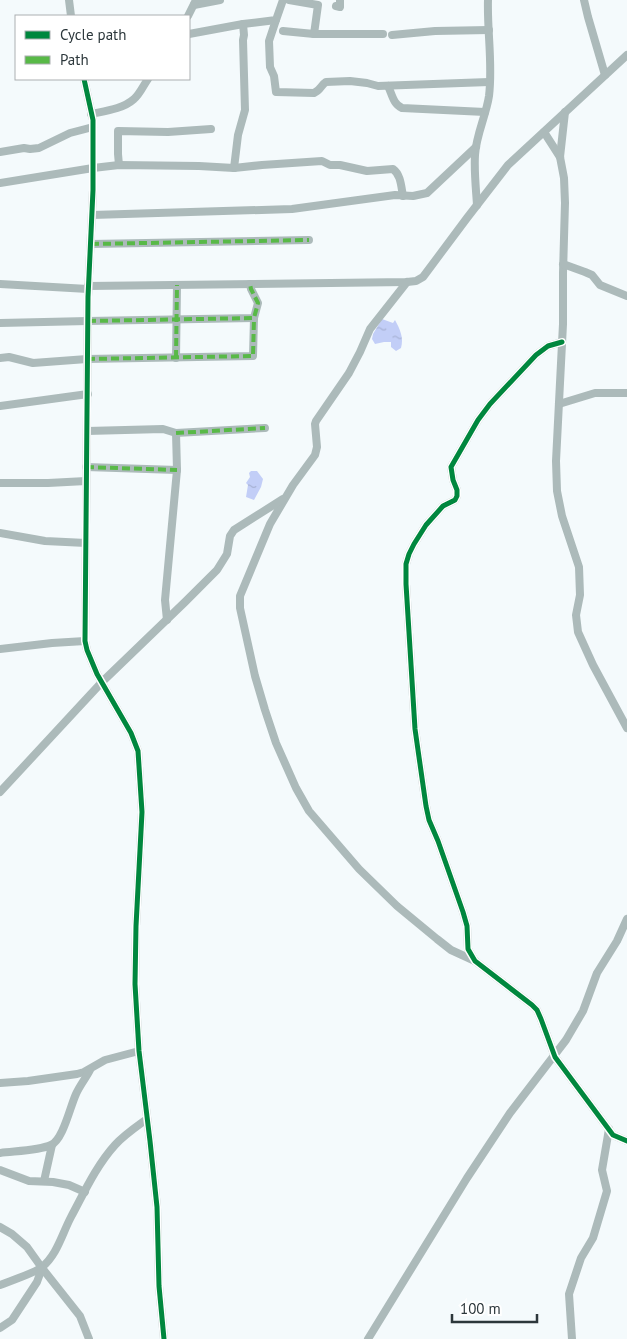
<svg xmlns="http://www.w3.org/2000/svg" width="627" height="1339" viewBox="0 0 627 1339" font-family="'PT Sans',sans-serif">
  <defs>
    <pattern id="water-ripples" width="26" height="14" patternUnits="userSpaceOnUse" patternTransform="scale(1.25)"><rect width="26" height="14" fill="#c2cef7"/><path d="M2 4q2-2 4 0t4 0M15 11q2-2 4 0t4 0" fill="none" stroke="#a7b2d5"/></pattern>
  </defs>
  <rect width="100%" height="100%" fill="#f4fafc"/>
  <!-- water -->
  <g fill="url(#water-ripples)">
    <path d="M382 319 393 323 395 320C400 329 404 338 401 348L396 351 391 347V342H384L375 344 372 339 373 334Z"/>
    <polygon points="251,471 257,471 263,479 261,487 254,500 246,497 248,485 246,483 250,477 249,473"/>
  </g>
  <g fill="none" stroke-linecap="round" stroke-linejoin="round">
    <!-- minor -->
    <g stroke="#acbaba" stroke-width="8">
      <polyline points="69,0 71,16"/>
      <polyline points="584,0 588,17 605,75"/>
      <polyline points="194,5 220,0"/>
      <polyline points="336,6 340,7 340,0"/>
      <polyline points="188,16 196,0"/>
      <path d="M276 20 269 41 270 67 274 76 276 92 314 93C321 90 321 85 326 82L350 81 367 83 378 86 489 82"/>
      <polyline points="283,31 314,34 318,5 289,0"/>
      <polyline points="189,34 243,24 276,20 283,0"/>
      <polyline points="314,34 383,34"/>
      <polyline points="392,35 435,31 489,30"/>
      <polyline points="84,79 93,120 93,190 88,297 85,641 87,650 97,674 131,733 138,751 142,812 136,926 135,984 139,1051 150,1141 157,1207 159,1286 164,1339"/>
      <path d="M388 86C392 94 393 104 402 108L485 112"/>
      <polyline points="565,112 560,157 564,178 565,203 563,273 563,324 556,461 557,491 562,516 579,567 580,595 576,615 578,632 593,665 627,728"/>
      <path d="M91 114C105 111 123 109 134 99 140 94 143 86 148 79"/>
      <polyline points="544,132 560,157"/>
      <polyline points="0,152 24,148 30,149 39,148 70,133 93,127"/>
      <polyline points="119,165 118,154 118,131 168,132 211,129"/>
      <polyline points="234,168 238,135 245,110 243,40 244,35 243,24"/>
      <path d="M0 183 93 168 119 165 199 166 234 168 262 165 322 161 330 165H340L367 171 393 169C401 175 401 186 403 196"/>
      <path d="M477 205C476 189 474 172 475 155 476 135 486 116 489 96 493 64 487 32 488 0"/>
      <polyline points="92,215 292,209 395,195 413,196 427,193 476,147"/>
      <polyline points="91,244 309,240"/>
      <polyline points="563,264 585,272 592,275 600,285 627,296"/>
      <polyline points="407,282 370,329 360,352 349,373 316,421 315,424 317,447 315,455 293,485 270,524 240,596 240,608 255,676 265,710 276,743 296,788 309,811 359,869 397,906 437,939 451,950 475,961"/>
      <polyline points="0,284 88,289"/>
      <polyline points="88,286 407,282 416,281 423,277 467,218 508,165 627,55"/>
      <polyline points="0,323 88,321 254,318 258,303 251,289 250,284"/>
      <polyline points="562,342 548,346 536,355 490,404 478,420 451,467 453,480 457,490 457,496 455,500 443,506 426,525 414,544 409,554 406,564 406,584 415,729 426,806 429,820 438,841 463,912 467,926 468,949 475,961 532,1005 537,1010 541,1019 555,1057 613,1135 627,1141"/>
      <polyline points="0,358 9,357 33,363 87,359 253,356 254,318"/>
      <polyline points="176,358 177,285"/>
      <polyline points="559,404 595,393 627,393"/>
      <polyline points="0,406 88,394"/>
      <polyline points="87,431 163,429 176,433 177,470 165,600 167,620"/>
      <polyline points="176,433 265,428"/>
      <polyline points="86,467 177,470"/>
      <polyline points="0,483 48,483 86,481"/>
      <polyline points="0,533 45,541 86,543"/>
      <polyline points="0,649 52,643 85,641"/>
      <polyline points="0,792 102,682 185,602 217,570 227,554 230,536 234,530 283,499"/>
      <polyline points="0,1083 28,1081 77,1074 84,1072 105,1060 139,1051"/>
      <path d="M0 1153C14 1151 38 1151 51 1145 63 1140 70 1107 76 1094 80 1085 86 1078 90 1070"/>
      <polyline points="0,1170 29,1181 53,1182 69,1185 85,1192"/>
      <polyline points="44,1181 52,1145"/>
      <polyline points="0,1227 12,1234 27,1247 42,1268 80,1316 89,1339"/>
      <path d="M0 1285C10 1281 35 1273 42 1267 57 1255 62 1234 71 1217 84 1193 96 1166 115 1145 124 1135 136 1127 147 1119"/>
      <polyline points="0,1328 12,1320 37,1282 42,1268"/>
      <polyline points="368,1339 467,1178 510,1113 566,1040 583,1011 597,973 617,941 627,919"/>
      <polyline points="572,1339 569,1294 581,1258 593,1238 607,1191 602,1170 609,1129"/>
    </g>
    <!-- quiet -->
    <g stroke="#58b947" stroke-width="4" stroke-dasharray="8 4" stroke-linecap="butt">
      <polyline points="91,244 309,240"/>
      <polyline points="88,321 254,318 258,303 251,289 250,284"/>
      <polyline points="176,358 177,285"/>
      <polyline points="87,359 253,356 254,318"/>
      <polyline points="176,433 265,428"/>
      <polyline points="86,467 177,470"/>
    </g>
    <defs>
      <g id="cycleway">
        <polyline points="84,79 93,120 93,190 88,297 85,641 87,650 97,674 131,733 138,751 142,812 136,926 135,984 139,1051 150,1141 157,1207 159,1286 164,1339"/>
        <polyline points="562,342 548,346 536,355 490,404 478,420 451,467 453,480 457,490 457,496 455,500 443,506 426,525 414,544 409,554 406,564 406,584 415,729 426,806 429,820 438,841 463,912 467,926 468,949 475,961 532,1005 537,1010 541,1019 555,1057 613,1135 627,1141"/>
      </g>
    </defs>
    <!-- cycleway casing -->
    <use href="#cycleway" stroke="#fff" stroke-width="8"/>
    <!-- cycleway -->
    <use href="#cycleway" stroke="#00873e" stroke-width="5"/>
  </g>
  <!-- legend -->
  <rect x="15" y="15" width="175" height="65" fill="#ffffff" stroke="#abafb1"/>
  <rect x="25" y="31" width="25" height="8" fill="#00873e" stroke="#abafb1"/>
  <text x="60" y="40" font-size="15" fill="#2c373b">Cycle path</text>
  <rect x="25" y="56" width="25" height="8" fill="#58b947" stroke="#abafb1"/>
  <text x="60" y="65" font-size="15" fill="#2c373b">Path</text>
  <!-- scale -->
  <path d="M452 1314v8h85v-8" fill="none" stroke="#2c373b" stroke-width="2.5"/>
  <text x="460" y="1314" font-size="15" fill="#2c373b" stroke="#ffffff" stroke-width="4" paint-order="stroke">100 m</text>
</svg>
